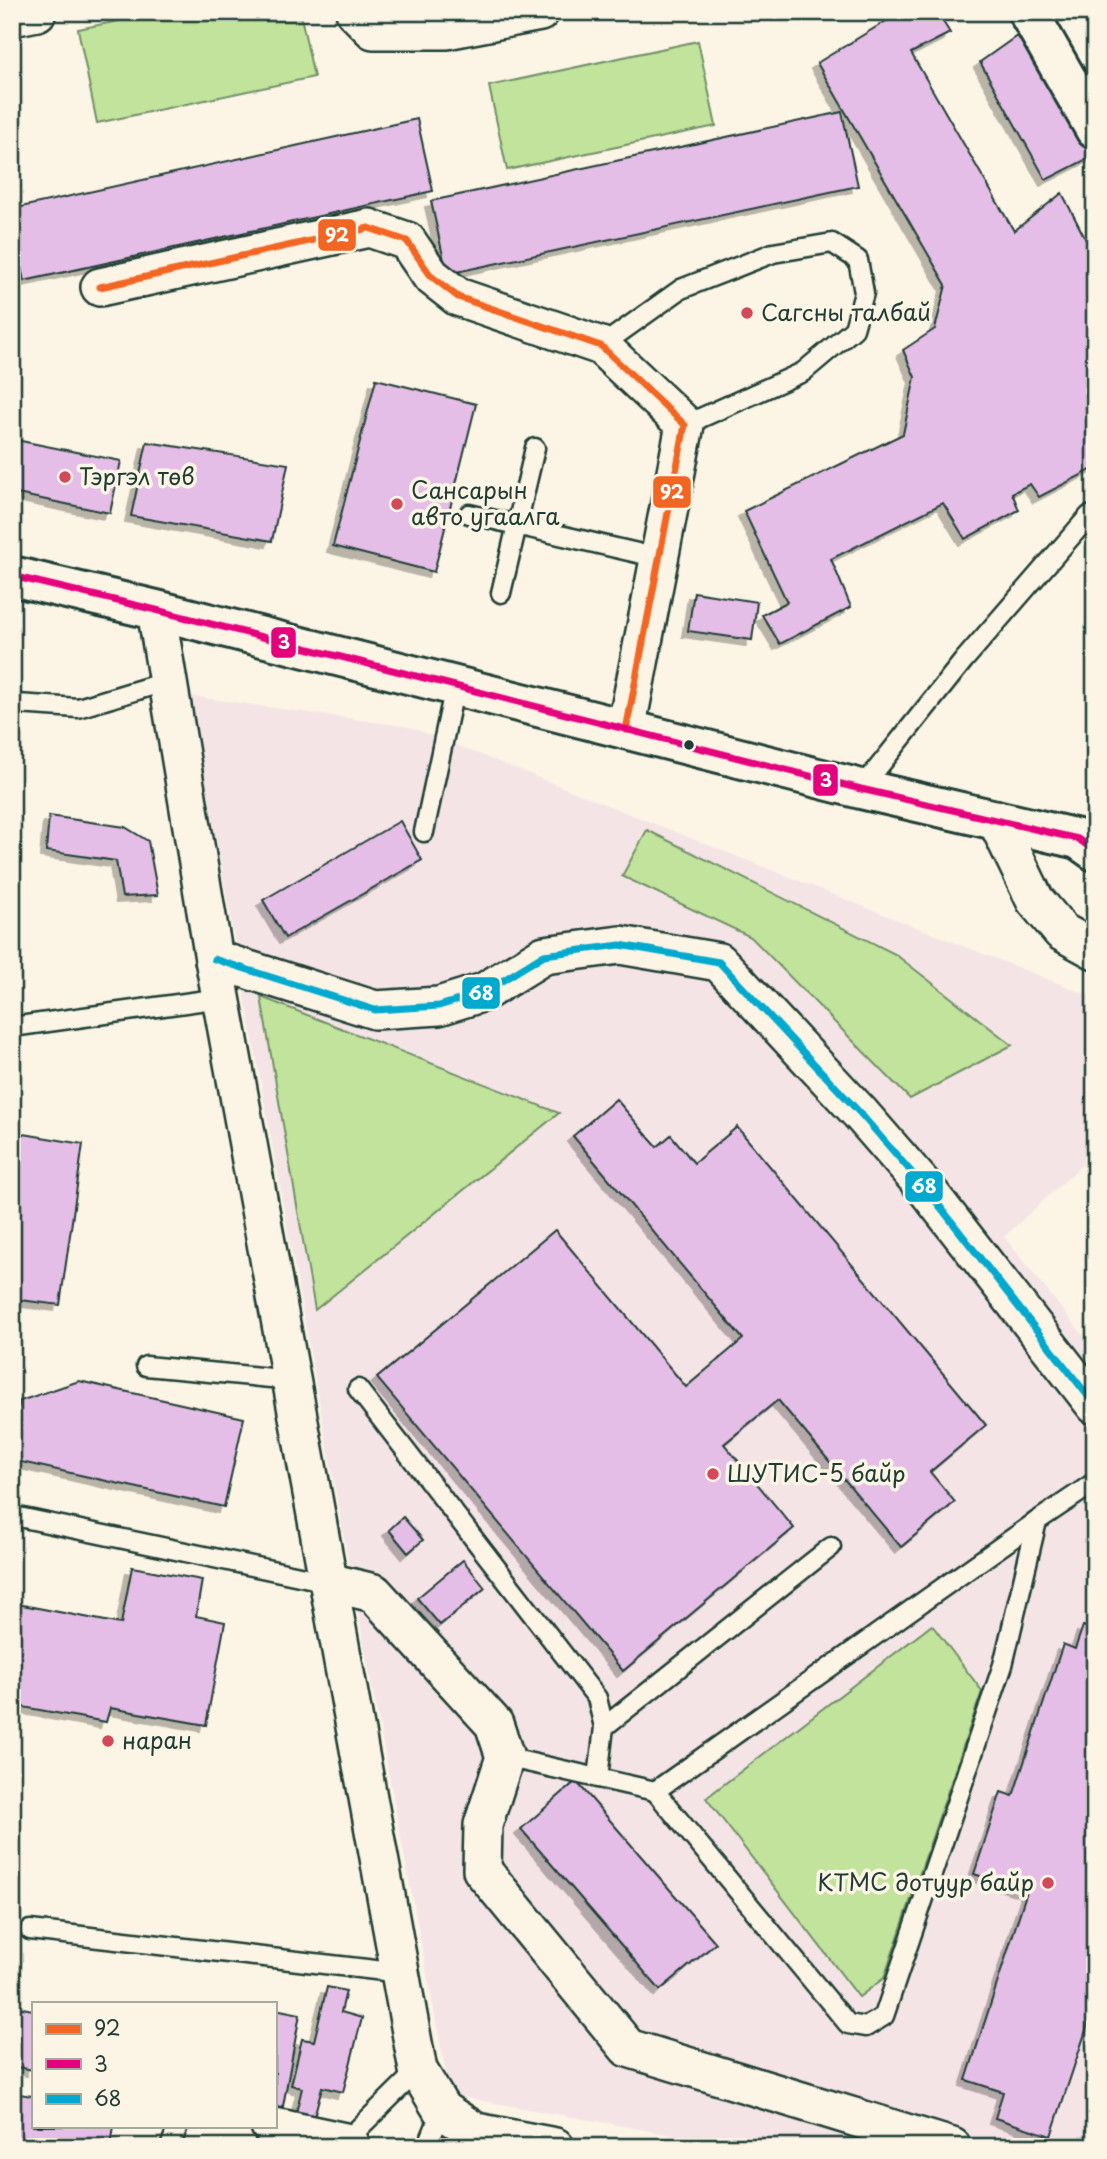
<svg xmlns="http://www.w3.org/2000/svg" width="1107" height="2159" viewBox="0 0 1107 2159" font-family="'Playpen Sans',sans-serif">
  <defs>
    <filter id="shadow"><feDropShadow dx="-6" dy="6" stdDeviation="0" flood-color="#0004"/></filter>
  </defs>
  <rect width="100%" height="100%" fill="#fcf5e5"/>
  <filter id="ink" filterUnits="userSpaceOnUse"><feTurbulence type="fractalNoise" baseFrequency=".0143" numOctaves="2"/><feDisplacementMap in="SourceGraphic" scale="14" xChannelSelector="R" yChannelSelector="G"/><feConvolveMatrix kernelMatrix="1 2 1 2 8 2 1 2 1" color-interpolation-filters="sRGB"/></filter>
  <g filter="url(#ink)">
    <!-- built -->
    <polygon fill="#f5e4e6" points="190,696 410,727 1095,998 1095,1153 1004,1237 1095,1350 1095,2147 739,2147 450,2095 355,1598"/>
    <!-- green -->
    <g fill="#c2e39c" stroke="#709068" stroke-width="2">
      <polygon points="164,12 300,12 314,77 97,123 78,29"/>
      <polygon points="698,41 716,126 507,170 489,86"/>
      <polygon points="647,830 895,954 1012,1045 910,1099 751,937 622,876"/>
      <polygon points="261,997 559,1113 315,1310"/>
      <polygon points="932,1625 982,1691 884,1978 859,1997 706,1798"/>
    </g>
    <!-- building -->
    <g fill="#e5bee7" stroke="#1f3d34" stroke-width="2" filter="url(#shadow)">
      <polygon points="901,12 937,12 950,33 911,53 1014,231 1062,193 1086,240 1095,238 1095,468 1039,497 1030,484 1012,493 1019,510 965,539 943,503 831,559 851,607 780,644 762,615 787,602 744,511 903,434 915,377 903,350 935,329 946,285 817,63"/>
      <polygon points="1028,28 1095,152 1095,155 1046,180 980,62"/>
      <polygon points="842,112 858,186 447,274 431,201"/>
      <polygon points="12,116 21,157 12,159"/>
      <polygon points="417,119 433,191 24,281 12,227 12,209"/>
      <polygon points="376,379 476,404 434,572 333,546"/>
      <polygon points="16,440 121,461 110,513 12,493 12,458"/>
      <polygon points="147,442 288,464 272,541 131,516"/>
      <polygon points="694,592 757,602 752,640 688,631"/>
      <polygon points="49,816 125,827 148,841 158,895 122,897 116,861 46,851"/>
      <polygon points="400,821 422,860 285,938 263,900"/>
      <polygon points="616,1099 657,1147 671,1135 694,1163 737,1127 986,1425 930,1472 955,1502 901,1547 778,1400 724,1444 794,1528 623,1671 377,1378 555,1230 686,1387 743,1339 573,1136"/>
      <polygon points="12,1132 83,1144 60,1305 12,1299"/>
      <polygon points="79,1381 244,1418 224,1507 12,1460 12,1434 20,1401"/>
      <polygon points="403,1517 423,1540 408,1553 389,1530"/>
      <polygon points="463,1560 485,1588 440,1625 417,1598"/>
      <polygon points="132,1567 202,1580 196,1616 225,1622 206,1725 110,1708 106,1722 12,1705 12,1603 121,1624"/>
      <polygon points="1083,1626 1095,1630 1095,2003 1051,2136 995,2118 1003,2092 966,2080 1027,1891 974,1874 1001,1792 1013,1796 1063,1644 1075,1649"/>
      <polygon points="576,1781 716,1943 660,1990 521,1829"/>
      <polygon points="327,1987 346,1991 341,2012 362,2018 343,2092 322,2087 314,2117 296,2113 302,2088 291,2085 302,2039 314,2041"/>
      <polygon points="12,2006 33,2010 33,2070 12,2066"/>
      <polygon points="275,2009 300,2014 281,2117 275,2116"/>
      <polygon points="12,2093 33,2096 33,2126 114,2126 111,2147 12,2147"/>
    </g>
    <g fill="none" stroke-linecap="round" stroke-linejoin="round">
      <defs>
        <g id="lane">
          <polyline points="601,346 681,289 773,253 832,243 858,260 864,293 854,329 803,372 685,425"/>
          <polyline points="469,514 659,558"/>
          <polyline points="501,593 535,448"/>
          <polyline points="12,709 17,704 78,708 168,681"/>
          <polyline points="861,789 964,660 1089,516 1095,514"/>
          <polyline points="424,832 455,686"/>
          <polyline points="12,1027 221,998"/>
          <polyline points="146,1366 292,1380"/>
          <polyline points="358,1389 597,1698 604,1727 598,1778"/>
          <polyline points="14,1516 328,1582"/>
          <polyline points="604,1727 831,1547"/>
          <polyline points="505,1757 655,1791 1037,1521"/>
          <polyline points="655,1791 848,2024 866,2027 884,2016 1003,1665 1037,1521 1095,1482"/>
          <polyline points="30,1930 401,1973"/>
          <polyline points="170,2147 178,2126"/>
          <polyline points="347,2147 357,2130 418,2070"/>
          <polyline points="427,2147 442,2110"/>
        </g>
        <g id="street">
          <polyline points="355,12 373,30 446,30 540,12"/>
          <polyline points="12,17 37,12"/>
          <polyline points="100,287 369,228 407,241 431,276 458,297 601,346 685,425 626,730"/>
          <polyline points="156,610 214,959 418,2070 442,2110 476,2132 555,2147"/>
          <polyline points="996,819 1035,900 1062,932 1095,950"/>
          <polyline points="214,959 375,1010 439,1006 484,992 544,955 620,945 719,962 860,1113 927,1190 1095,1405"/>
          <polyline points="328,1582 374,1593 494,1724 505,1757 483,1825 482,1870 628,2048 952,2147"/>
          <polyline points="270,2126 350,2143"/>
        </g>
        <polyline id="secondary" points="1028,12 1095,129"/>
        <polyline id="primary" points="12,576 156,610 861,789 1078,839 1095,851"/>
      </defs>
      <!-- lane casing -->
      <use href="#lane" stroke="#1f3d34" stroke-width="23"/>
      <!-- street casing -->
      <use href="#street" stroke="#1f3d34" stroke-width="42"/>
      <!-- secondary casing -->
      <use href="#secondary" stroke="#1f3d34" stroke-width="44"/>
      <!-- primary casing -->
      <use href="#primary" stroke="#1f3d34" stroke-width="44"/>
      <!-- lane -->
      <use href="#lane" stroke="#fcf5e5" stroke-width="18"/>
      <!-- street -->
      <use href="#street" stroke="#fcf5e5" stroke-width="37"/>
      <!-- secondary -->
      <use href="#secondary" stroke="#fcf5e5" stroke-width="38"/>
      <!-- primary -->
      <use href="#primary" stroke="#fcf5e5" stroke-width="38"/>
      <defs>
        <polyline id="bus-1" points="100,287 369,228 407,241 431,276 458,297 601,346 685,425 626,730"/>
        <polyline id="bus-2" points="12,576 156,610 861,789 1078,839 1095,851"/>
        <polyline id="bus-3" points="214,959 375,1010 439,1006 484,992 544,955 620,945 719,962 860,1113 927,1190 1095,1405"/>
      </defs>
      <!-- bus-1 casing -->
      <use href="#bus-1" stroke="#fcf5e5" stroke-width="12"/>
      <!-- bus-2 casing -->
      <use href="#bus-2" stroke="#fcf5e5" stroke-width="12"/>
      <!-- bus-3 casing -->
      <use href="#bus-3" stroke="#fcf5e5" stroke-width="12"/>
      <!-- bus-1 -->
      <use href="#bus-1" stroke="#f26522" stroke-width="7"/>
      <!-- bus-2 -->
      <use href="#bus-2" stroke="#e5007d" stroke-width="7"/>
      <!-- bus-3 -->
      <use href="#bus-3" stroke="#00a9ce" stroke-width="7"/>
    </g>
  </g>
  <!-- markers -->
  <g fill="#d1495b" stroke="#fcf5e5" stroke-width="2.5">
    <circle cx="747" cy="313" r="7"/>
    <circle cx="65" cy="477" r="7"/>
    <circle cx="397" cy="504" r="7"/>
    <circle cx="713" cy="1474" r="7"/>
    <circle cx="108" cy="1741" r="7"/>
    <circle cx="1048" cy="1883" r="7"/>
  </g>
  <circle fill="#1f3d34" stroke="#fcf5e5" stroke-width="2.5" cx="689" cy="745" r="6"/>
  <g text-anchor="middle" stroke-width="7" stroke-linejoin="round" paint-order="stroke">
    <!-- poi labels -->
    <g font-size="23" fill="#1f3d34" stroke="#fcf5e5" text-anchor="start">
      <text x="761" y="321">Сагсны талбай</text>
      <text x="79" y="485">Тэргэл төв</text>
      <text x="411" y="499">Cансарын<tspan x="411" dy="26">авто угаалга</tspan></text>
      <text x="727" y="1482">ШУТИС-5 байр</text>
      <text x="122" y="1749">наран</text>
      <text x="1034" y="1891" text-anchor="end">KTMC дотуур байр</text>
    </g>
  </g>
  <g stroke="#fcf5e5" stroke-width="2.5">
    <rect x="317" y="218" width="40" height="34" rx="7" fill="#f26522"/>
    <rect x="652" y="475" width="40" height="34" rx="7" fill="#f26522"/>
    <rect x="270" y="626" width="27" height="33" rx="7" fill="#e5007d"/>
    <rect x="812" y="763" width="27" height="34" rx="7" fill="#e5007d"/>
    <rect x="461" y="976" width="40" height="34" rx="7" fill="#00a9ce"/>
    <rect x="904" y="1170" width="40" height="33" rx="7" fill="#00a9ce"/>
  </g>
  <g font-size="19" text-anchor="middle" font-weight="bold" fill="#fff">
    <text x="337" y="242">92</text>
    <text x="672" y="499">92</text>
    <text x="284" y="649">3</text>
    <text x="826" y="787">3</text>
    <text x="481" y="1000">68</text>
    <text x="924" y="1193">68</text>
  </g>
  <!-- margin -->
  <rect width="1107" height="2159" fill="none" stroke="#fcf5e5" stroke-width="42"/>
  <rect x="21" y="21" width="1065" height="2117" fill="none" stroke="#1f3d34" stroke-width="2.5" filter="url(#ink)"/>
  <!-- legend -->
  <rect x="32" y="2002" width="245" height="126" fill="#fcf5e5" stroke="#a4ab9e" stroke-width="2"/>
  <rect x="46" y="2024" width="35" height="10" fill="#f26522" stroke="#a4ab9e" stroke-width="2"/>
  <text x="94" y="2036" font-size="21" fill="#1f3d34">92</text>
  <rect x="46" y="2059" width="35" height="10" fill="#e5007d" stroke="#a4ab9e" stroke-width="2"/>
  <text x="94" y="2072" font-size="21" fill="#1f3d34">3</text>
  <rect x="46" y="2094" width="35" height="10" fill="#00a9ce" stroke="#a4ab9e" stroke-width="2"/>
  <text x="94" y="2106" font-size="21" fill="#1f3d34">68</text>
</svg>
